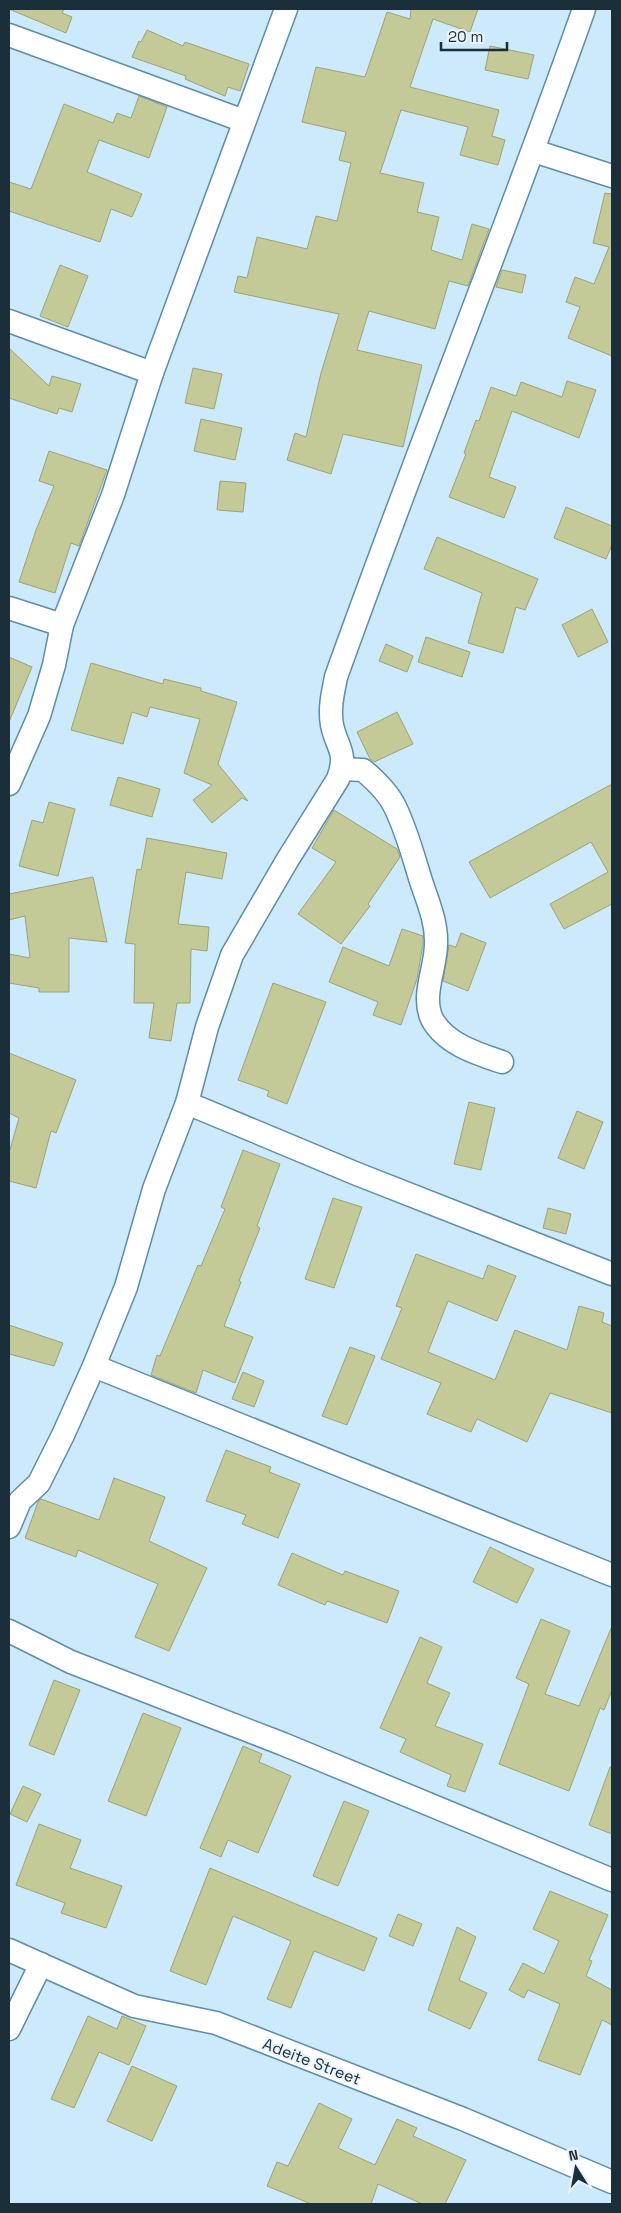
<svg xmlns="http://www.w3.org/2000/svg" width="621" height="2213" viewBox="0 0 621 2213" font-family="'Space Grotesk',sans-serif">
  <rect width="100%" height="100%" fill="#cceafc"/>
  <!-- building -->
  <g fill="#c3ca98" stroke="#9da373">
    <polygon points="9,9 64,9 62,13 72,17 66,33"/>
    <polygon points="411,9 478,9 470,32 433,19 410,87 499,110 492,136 505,140 498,165 460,155 468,127 401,110 380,173 424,183 417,212 439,217 431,250 462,260 472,224 489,229 468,286 449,281 435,329 369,311 357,350 422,365 403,447 343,434 331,474 287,460 295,433 306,437 321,373 339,314 234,292 238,276 247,278 257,237 307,249 316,216 337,221 351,163 339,160 346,132 302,122 316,67 365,77 387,12 410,19"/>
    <polygon points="147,30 183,46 185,42 249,64 240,91 228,87 225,96 185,79 186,76 132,57 139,41 141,42"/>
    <polygon points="490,46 534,55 528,79 485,70"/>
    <polygon points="139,96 167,107 149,158 99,140 87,172 142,194 132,217 111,209 100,242 9,211 9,182 31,189 64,104 113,123 117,113 131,118"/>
    <polygon points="605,193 612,194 612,356 568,338 580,307 566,302 575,277 594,284 609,247 593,243"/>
    <polygon points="60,265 88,276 68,327 40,316"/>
    <polygon points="502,270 526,275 522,293 496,287"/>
    <polygon points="9,348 49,386 52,376 81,384 72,412 59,408 57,414 9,398"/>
    <polygon points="193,368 222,374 214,409 185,403"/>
    <polygon points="567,381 596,390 579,438 512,411 489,477 516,487 504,518 449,497 466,454 464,453 476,420 479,421 491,387 516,396 521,382 562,397"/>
    <polygon points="201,419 242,428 235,460 194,451"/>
    <polygon points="49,451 107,470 79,546 71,543 55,593 19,582 36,530 54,486 39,481"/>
    <polygon points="220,481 246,483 243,512 217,510"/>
    <polygon points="566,507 612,526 612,545 606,559 554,538"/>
    <polygon points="437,537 538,579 525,610 516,607 503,653 468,643 482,593 424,569"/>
    <polygon points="592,609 608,642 578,657 562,625"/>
    <polygon points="426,637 470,652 462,677 418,662"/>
    <polygon points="386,644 413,656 407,672 379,661"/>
    <polygon points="9,657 32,667 9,722"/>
    <polygon points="91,663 163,684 164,679 201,688 201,691 237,702 218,764 248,801 242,798 212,823 193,800 212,785 184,773 200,719 150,707 147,717 132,712 123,744 71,730"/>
    <polygon points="397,712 413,744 374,762 370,759 357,732"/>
    <polygon points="118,777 160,789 152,817 110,805"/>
    <polygon points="612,784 612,904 564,929 550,904 608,872 591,842 490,898 469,862"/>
    <polygon points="49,802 75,809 58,876 19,866 32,820 43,823"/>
    <polygon points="334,810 397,849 400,857 368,904 370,906 341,944 298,914 336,862 312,848"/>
    <polygon points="147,838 227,853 222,879 186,872 178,924 209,927 207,951 191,949 190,1003 177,1003 171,1041 149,1038 154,1003 134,1003 135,944 125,943 137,869 141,870"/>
    <polygon points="93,877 107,942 69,938 69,992 39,992 39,988 9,983 9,954 30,958 25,916 9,920 9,894"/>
    <polygon points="402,929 423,936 423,944 417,979 401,1025 373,1015 378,1002 329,982 343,947 389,966"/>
    <polygon points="461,933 486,943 468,991 443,981 449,945 456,947"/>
    <polygon points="273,983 326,1002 287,1104 267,1096 269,1091 238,1080"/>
    <polygon points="9,1053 76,1080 56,1133 51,1131 36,1188 9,1181 9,1153 19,1118 9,1113"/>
    <polygon points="469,1102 495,1108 481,1170 454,1164"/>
    <polygon points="577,1111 603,1122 584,1169 558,1158"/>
    <polygon points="243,1150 280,1164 257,1226 260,1228 239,1281 241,1282 224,1326 253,1337 235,1383 203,1370 196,1393 151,1375 157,1355 160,1356 198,1265 201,1266 225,1209 221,1207"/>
    <polygon points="333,1198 362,1207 334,1288 305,1279"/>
    <polygon points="548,1208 571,1214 566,1234 543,1228"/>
    <polygon points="416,1254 483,1279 488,1265 516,1276 497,1321 448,1301 428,1352 495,1380 515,1330 567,1350 579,1306 604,1313 602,1322 612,1326 612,1413 550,1393 527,1442 477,1419 471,1432 427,1414 441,1383 381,1359 402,1308 396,1306"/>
    <polygon points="9,1325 63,1343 54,1366 9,1354"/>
    <polygon points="350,1347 375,1356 347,1425 322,1416"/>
    <polygon points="243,1372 264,1381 254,1407 232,1399"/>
    <polygon points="226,1450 271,1467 269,1472 300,1484 278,1538 242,1524 246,1515 206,1501"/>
    <polygon points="114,1478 165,1497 149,1541 207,1568 169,1651 135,1637 158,1584 78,1550 76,1557 25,1538 38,1502 41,1499 99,1520"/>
    <polygon points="490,1547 534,1569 517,1603 473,1582"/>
    <polygon points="292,1553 343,1575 345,1571 399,1591 387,1623 327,1601 325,1605 278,1585"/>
    <polygon points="541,1619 570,1631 545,1694 579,1706 612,1626 612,1690 604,1710 600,1708 569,1791 499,1764 529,1684 516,1678"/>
    <polygon points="420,1637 442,1647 427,1683 450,1693 435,1726 483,1744 465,1792 447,1786 451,1775 400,1752 406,1739 380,1728"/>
    <polygon points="54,1680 80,1690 54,1755 29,1745"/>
    <polygon points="143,1713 181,1728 146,1816 108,1801"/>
    <polygon points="243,1746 262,1754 259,1762 291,1776 258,1853 228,1840 221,1857 200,1848"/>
    <polygon points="610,1767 612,1767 612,1834 589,1825"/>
    <polygon points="23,1786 41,1794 27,1822 10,1814"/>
    <polygon points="344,1801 369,1811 338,1886 313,1876"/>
    <polygon points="39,1824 81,1840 70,1868 122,1886 106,1928 61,1913 65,1903 16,1885"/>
    <polygon points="210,1868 377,1938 364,1971 314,1951 291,2008 267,1999 291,1941 233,1916 206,1985 170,1971"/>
    <polygon points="550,1891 608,1915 589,1960 592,1961 586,1976 612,1990 612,2025 602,2020 580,2075 538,2060 560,2004 528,1990 524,1998 509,1990 523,1963 544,1974 559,1941 533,1929"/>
    <polygon points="398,1914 422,1924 413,1946 389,1936"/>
    <polygon points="457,1927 476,1937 459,1980 487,1993 470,2029 428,2010"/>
    <polygon points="88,2016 117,2029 122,2016 146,2026 129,2065 99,2052 74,2108 51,2099"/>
    <polygon points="132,2066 177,2086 152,2141 107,2121"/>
    <polygon points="319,2103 352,2119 338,2148 375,2165 397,2119 417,2128 413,2136 466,2160 445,2204 422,2204 378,2184 371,2204 311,2204 267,2186 277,2162 288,2166"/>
  </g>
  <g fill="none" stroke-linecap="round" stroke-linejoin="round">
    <defs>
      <g id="street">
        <polyline points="9,35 244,121"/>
        <polyline points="534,151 612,176"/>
        <polyline points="9,321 152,373"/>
        <polyline points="9,608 62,625"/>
        <path d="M342 769 363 770C375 780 388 792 395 807 406 829 413 855 420 878 427 900 437 921 436 944 436 968 421 996 432 1019 445 1044 478 1054 502 1062"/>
        <polyline points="9,784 39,716 54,665 62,625 113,495 152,373 286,9"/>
        <polyline points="187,1103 357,1174 612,1274"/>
        <polyline points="94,1366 612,1575"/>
        <path d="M9 1527 20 1501 39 1483 63 1435 94 1366 126 1287 154 1189 187 1103 207 1027 232 955 288 859 338 779C348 751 337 749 332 725 329 709 333 692 336 677 416 453 505 233 584 9"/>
        <polyline points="9,1631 71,1662 283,1744 612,1880"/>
        <polyline points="9,1950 134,2006 216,2023 463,2119 612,2182"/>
        <polyline points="9,2029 41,1964"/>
      </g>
    </defs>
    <!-- street casing -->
    <use href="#street" stroke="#5d8da9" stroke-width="25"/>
    <!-- street -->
    <use href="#street" stroke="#fff" stroke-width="22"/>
  </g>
  <g text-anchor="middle" stroke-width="4" stroke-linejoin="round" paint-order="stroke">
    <!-- street labels -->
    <g font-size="16" fill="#1b2f3b" stroke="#eaf4fa">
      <text transform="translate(312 2061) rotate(21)" y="6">Adeite Street</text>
    </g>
  </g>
  <!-- border -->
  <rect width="621" height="2213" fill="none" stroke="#1b2f3b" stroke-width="20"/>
  <!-- north arrow -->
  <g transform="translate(576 2168) rotate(349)" stroke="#eaf4fa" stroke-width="4" paint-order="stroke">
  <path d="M0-4L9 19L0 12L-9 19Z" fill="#1b2f3b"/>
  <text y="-8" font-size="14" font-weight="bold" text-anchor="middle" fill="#1b2f3b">N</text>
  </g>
  <!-- scale -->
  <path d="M441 42v8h66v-8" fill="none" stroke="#1b2f3b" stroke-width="2.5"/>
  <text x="448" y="42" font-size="15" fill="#1b2f3b" stroke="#eaf4fa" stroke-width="4" paint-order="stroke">20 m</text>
</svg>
